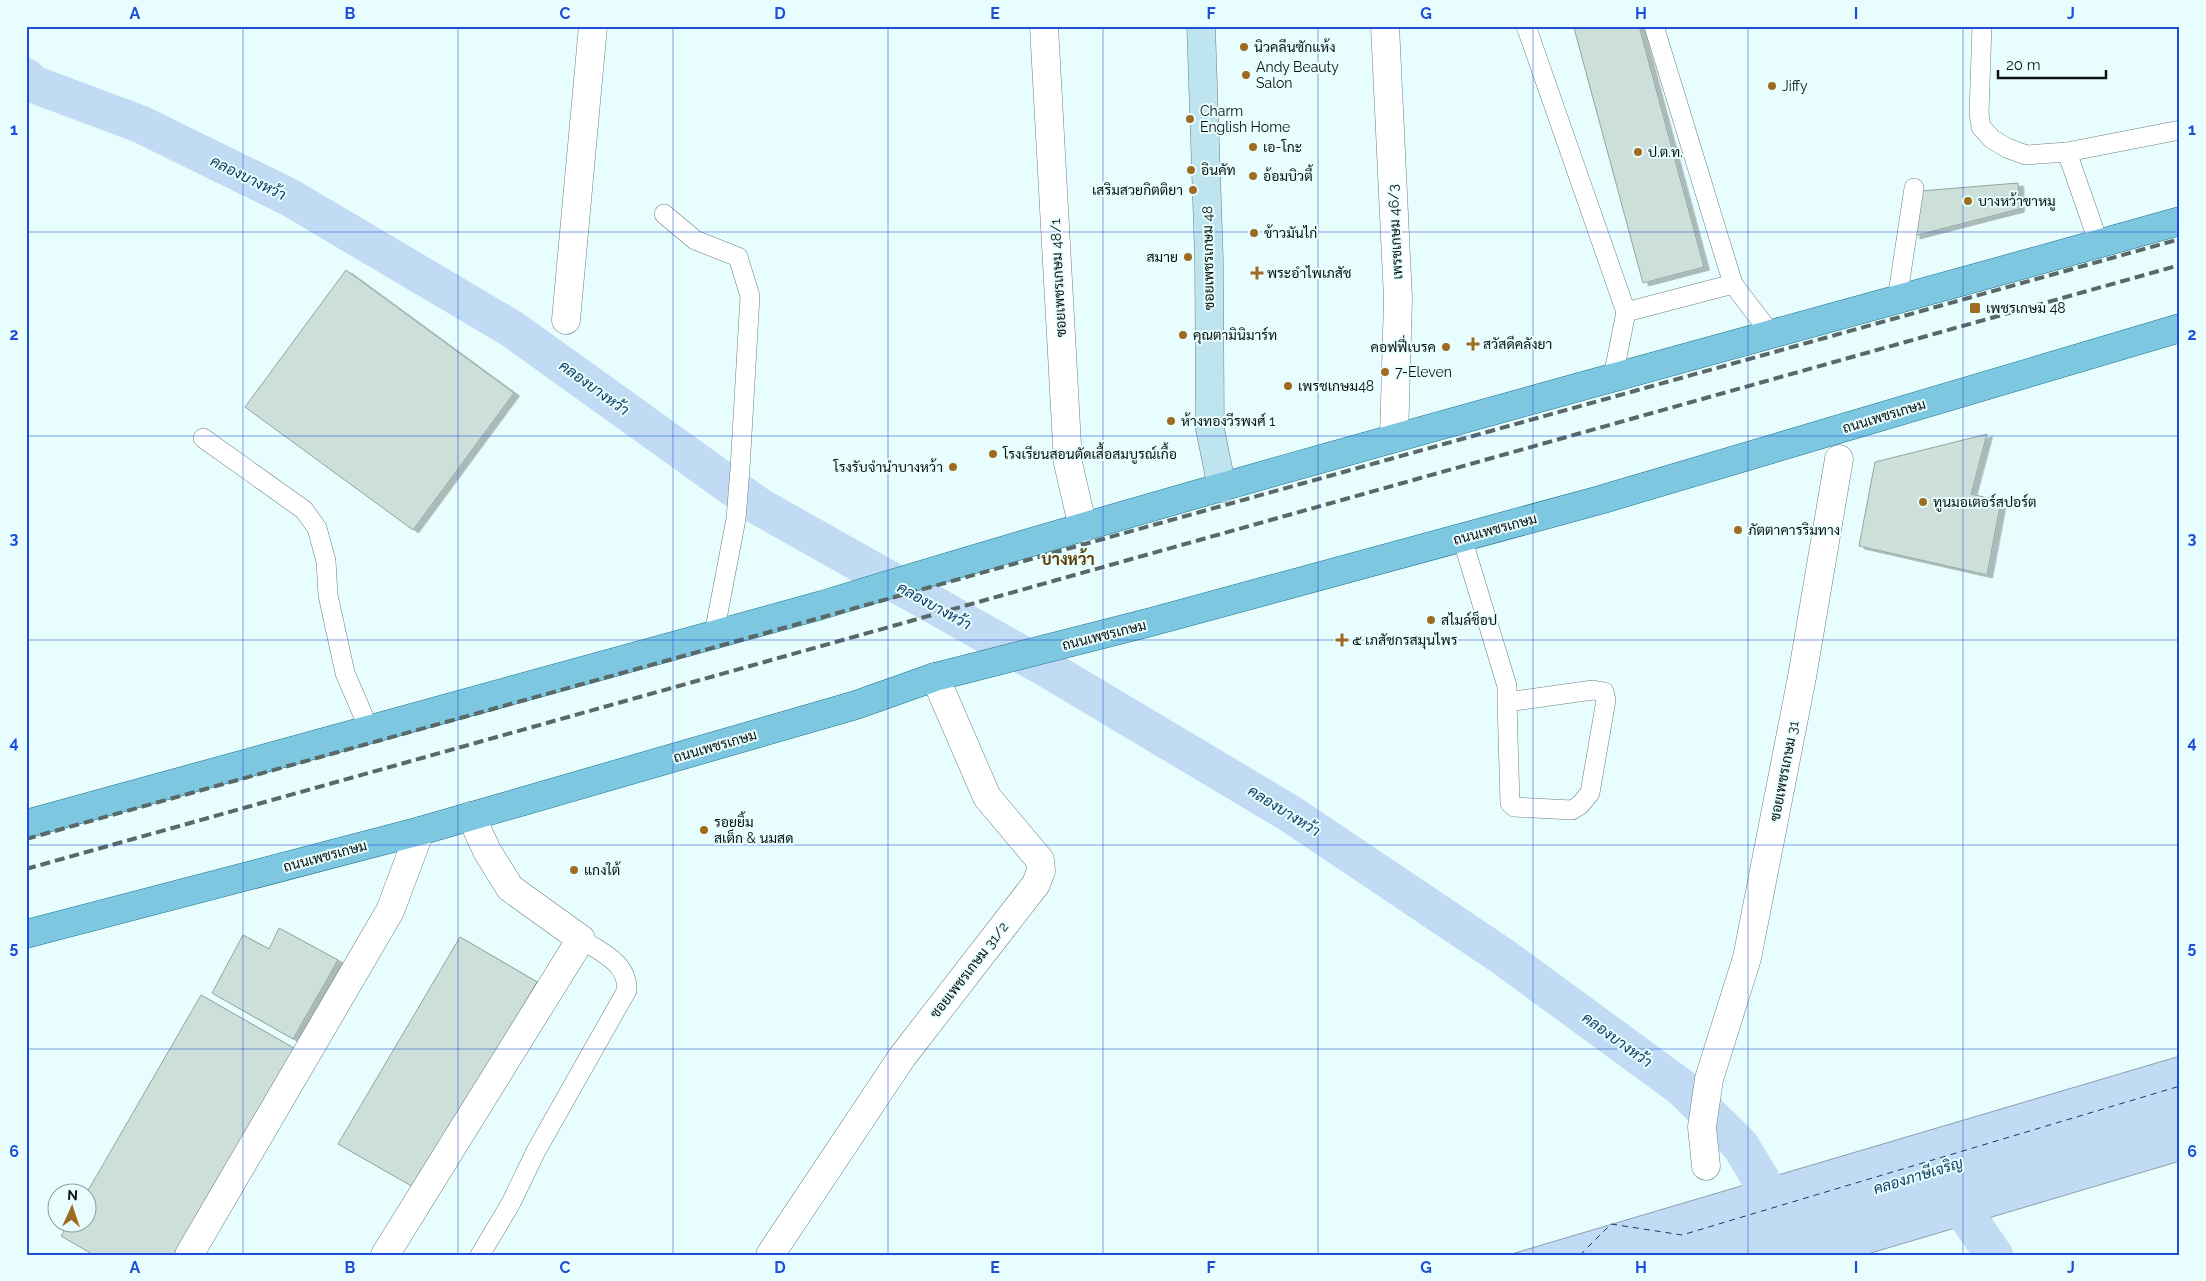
<svg xmlns="http://www.w3.org/2000/svg" width="2206" height="1281" viewBox="0 0 2206 1281" font-family="Raleway,Sarabun,sans-serif">
  <defs>
    <filter id="shadow"><feDropShadow dx="5.5" dy="3" stdDeviation="0" flood-color="#0004"/></filter>
  </defs>
  <rect width="100%" height="100%" fill="#e8fefe"/>
  <!-- water -->
  <polygon fill="#c2dbf4" stroke="#8b9fb0" points="2180,1056 2180,1161 1908,1242 1864,1255 1508,1255"/>
  <g fill="none" stroke-linecap="round" stroke-linejoin="round">
    <!-- canal -->
    <g stroke="#c2dbf4" stroke-width="38">
      <polyline points="26,77 33,84 140,124 289,197 512,329 760,507 1046,668 1289,813 1502,956 1681,1087 1740,1145 1783,1216"/>
      <polyline points="1942,1180 1994,1255"/>
    </g>
    <!-- ferry -->
    <polyline stroke="#0f3d64" stroke-width="1" stroke-dasharray="6 5" stroke-linecap="butt" points="1580,1255 1611,1224 1682,1235 2180,1086"/>
  </g>
  <!-- building -->
  <g fill="#cce0d9" stroke="#93a59f" filter="url(#shadow)">
    <polygon points="1581,26 1639,26 1704,267 1643,283 1574,28"/>
    <polygon points="2018,183 2019,209 1914,236 1920,191"/>
    <polygon points="346,270 514,393 413,530 245,407"/>
    <polygon points="1987,434 1971,494 2001,501 1987,575 1859,546 1875,462"/>
    <polygon points="279,928 338,960 293,1039 212,993 243,935 269,949"/>
    <polygon points="460,937 537,982 415,1188 338,1144"/>
    <polygon points="201,995 299,1051 180,1255 94,1255 61,1236 68,1224 88,1224 88,1194 86,1194"/>
  </g>
  <g fill="none" stroke-linecap="round" stroke-linejoin="round">
    <defs>
      <g id="lane">
        <polyline points="1526,26 1626,312 1733,284"/>
        <polyline points="1654,26 1733,284 1771,334"/>
        <polyline points="1982,26 1979,113 1981,127 1992,139 2007,148 2026,155 2067,152 2180,130"/>
        <polyline points="2067,152 2099,244"/>
        <polyline points="664,214 695,240 738,257 750,296 740,469 736,519 714,634"/>
        <polyline points="1897,300 1914,188"/>
        <polyline points="1613,377 1626,312"/>
        <polyline points="203,438 304,510 317,528 326,561 328,595 345,673 369,729"/>
        <polyline points="1462,538 1507,686 1507,702 1510,803 1514,807 1572,810 1580,805 1590,793 1606,700 1604,692 1593,690 1507,702"/>
        <path d="M480 1255 511 1203 536 1151 627 990C627 962 602 953 581 939"/>
      </g>
      <g id="street">
        <polyline points="1044,26 1068,463 1083,528"/>
        <polyline points="1385,26 1398,299 1394,438"/>
        <polyline points="566,320 593,26"/>
        <polyline points="1706,1166 1702,1127 1709,1079 1747,958 1802,677 1839,459"/>
        <polyline points="189,1255 390,911 420,831"/>
        <polyline points="385,1255 581,939 510,888 487,851 471,816"/>
        <polyline points="770,1255 902,1057 1036,884 1041,871 1040,860 987,797 935,677"/>
      </g>
      <polyline id="secondary" points="1201,26 1209,259 1210,429 1222,488"/>
      <g id="primary">
        <path d="M26 824 822 605C1272 467 1727 348 2180 221"/>
        <polyline points="26,934 420,831 856,705 935,677 1151,622 1600,500 2180,328"/>
      </g>
    </defs>
    <!-- lane casing -->
    <use href="#lane" stroke="#6c7f80" stroke-width="20"/>
    <!-- street casing -->
    <use href="#street" stroke="#6c7f80" stroke-width="29"/>
    <!-- secondary casing -->
    <use href="#secondary" stroke="#6c7f80" stroke-width="29"/>
    <!-- primary casing -->
    <use href="#primary" stroke="#1d718a" stroke-width="29"/>
    <!-- lane -->
    <use href="#lane" stroke="#fff" stroke-width="19"/>
    <!-- street -->
    <use href="#street" stroke="#fff" stroke-width="28"/>
    <!-- secondary -->
    <use href="#secondary" stroke="#bee4ef" stroke-width="28"/>
    <!-- primary -->
    <use href="#primary" stroke="#7dc8e0" stroke-width="28"/>
    <!-- rail -->
    <g stroke="#5a6868" stroke-width="4" stroke-dasharray="10 5" stroke-linecap="butt">
      <polyline points="26,839 2180,239"/>
      <polyline points="26,869 2180,265"/>
    </g>
  </g>
  <!-- grid -->
  <path fill="none" stroke="#1d4ed8" stroke-width="1" stroke-opacity="0.55" d="M243 26V1255M458 26V1255M673 26V1255M888 26V1255M1103 26V1255M1318 26V1255M1533 26V1255M1748 26V1255M1963 26V1255M26 232H2180M26 436H2180M26 640H2180M26 845H2180M26 1049H2180"/>
  <!-- markers -->
  <g fill="#9e6b21" stroke="#e8fefe" stroke-width="2">
    <circle cx="1244" cy="47" r="5"/>
    <circle cx="1246" cy="75" r="5"/>
    <circle cx="1772" cy="86" r="5"/>
    <circle cx="1190" cy="119" r="5"/>
    <circle cx="1253" cy="147" r="5"/>
    <circle cx="1638" cy="152" r="5"/>
    <circle cx="1191" cy="170" r="5"/>
    <circle cx="1253" cy="176" r="5"/>
    <circle cx="1193" cy="190" r="5"/>
    <circle cx="1968" cy="201" r="5"/>
    <circle cx="1254" cy="233" r="5"/>
    <circle cx="1188" cy="257" r="5"/>
    <path d="M1254.5 265.5h5v5h5v5h-5v5h-5v-5h-5v-5h5z"/>
    <rect x="1969" y="302" width="12" height="12" rx="2.5"/>
    <circle cx="1183" cy="335" r="5"/>
    <path d="M1470.5 336.5h5v5h5v5h-5v5h-5v-5h-5v-5h5z"/>
    <circle cx="1446" cy="347" r="5"/>
    <circle cx="1385" cy="372" r="5"/>
    <circle cx="1288" cy="386" r="5"/>
    <circle cx="1171" cy="421" r="5"/>
    <circle cx="993" cy="454" r="5"/>
    <circle cx="953" cy="467" r="5"/>
    <circle cx="1923" cy="502" r="5"/>
    <circle cx="1738" cy="530" r="5"/>
    <circle cx="1431" cy="620" r="5"/>
    <path d="M1339.5 632.5h5v5h5v5h-5v5h-5v-5h-5v-5h5z"/>
    <circle cx="704" cy="830" r="5"/>
    <circle cx="574" cy="870" r="5"/>
  </g>
  <g text-anchor="middle" stroke-width="4" stroke-linejoin="round" paint-order="stroke">
    <!-- poi labels -->
    <g font-size="14" fill="#0a1212" stroke="#e8fefe" text-anchor="start">
      <text x="1254" y="52">นิวคลีนซักแห้ง</text>
      <text x="1256" y="72">Andy Beauty<tspan x="1256" dy="16">Salon</tspan></text>
      <text x="1782" y="91">Jiffy</text>
      <text x="1200" y="116">Charm<tspan x="1200" dy="16">English Home</tspan></text>
      <text x="1263" y="152">เอ-โกะ</text>
      <text x="1648" y="157">ป.ต.ท.</text>
      <text x="1201" y="175">อินคัท</text>
      <text x="1263" y="181">อ้อมบิวตี้</text>
      <text x="1183" y="195" text-anchor="end">เสริมสวยกิตติยา</text>
      <text x="1978" y="206">บางหว้าขาหมู</text>
      <text x="1264" y="238">ข้าวมันไก่</text>
      <text x="1178" y="262" text-anchor="end">สมาย</text>
      <text x="1267" y="278">พระอำไพเภสัช</text>
      <text x="1986" y="313">เพชรเกษม 48</text>
      <text x="1193" y="340">คุณตามินิมาร์ท</text>
      <text x="1483" y="349">สวัสดีคลังยา</text>
      <text x="1436" y="352" text-anchor="end">คอฟฟี่เบรค</text>
      <text x="1395" y="377">7-Eleven</text>
      <text x="1298" y="391">เพรชเกษม48</text>
      <text x="1181" y="426">ห้างทองวีรพงศ์ 1</text>
      <text x="1003" y="459">โรงเรียนสอนตัดเสื้อสมบูรณ์เกื้อ</text>
      <text x="943" y="472" text-anchor="end">โรงรับจำนำบางหว้า</text>
      <text x="1933" y="507">ทูนมอเตอร์สปอร์ต</text>
      <text x="1748" y="535">ภัตตาคารริมทาง</text>
      <text x="1441" y="625">สไมล์ช็อป</text>
      <text x="1352" y="645">๕ เภสัชกรสมุนไพร</text>
      <text x="714" y="827">รอยยิ้ม<tspan x="714" dy="16">สเต็ก &amp; นมสด</tspan></text>
      <text x="584" y="875">แกงใต้</text>
    </g>
    <!-- street labels -->
    <g font-size="14" fill="#0a1212" stroke="#e8fefe">
      <text transform="translate(1395 232) rotate(-93)" y="5">เพรชเกษม 46/3</text>
      <text transform="translate(1208 258) rotate(-91)" y="5">ซอยเพชรเกษม 48</text>
      <text transform="translate(1058 278) rotate(-93)" y="5">ซอยเพชรเกษม 48/1</text>
      <text transform="translate(1884 416) rotate(-17)" y="5">ถนนเพชรเกษม</text>
      <text transform="translate(1495 529) rotate(-15)" y="5">ถนนเพชรเกษม</text>
      <text transform="translate(1104 635) rotate(-14)" y="5">ถนนเพชรเกษม</text>
      <text transform="translate(715 746) rotate(-16)" y="5">ถนนเพชรเกษม</text>
      <text transform="translate(1784 771) rotate(-79)" y="5">ซอยเพชรเกษม 31</text>
      <text transform="translate(325 856) rotate(-15)" y="5">ถนนเพชรเกษม</text>
      <text transform="translate(969 970) rotate(-52)" y="5">ซอยเพชรเกษม 31/2</text>
    </g>
    <!-- water labels -->
    <g font-size="15" font-style="italic" fill="#0f3d64" stroke="#e8fefe">
      <text transform="translate(248 178) rotate(26)" y="5">คลองบางหว้า</text>
      <text transform="translate(594 388) rotate(36)" y="5">คลองบางหว้า</text>
      <text transform="translate(934 606) rotate(29)" y="5">คลองบางหว้า</text>
      <text transform="translate(1284 811) rotate(32)" y="5">คลองบางหว้า</text>
      <text transform="translate(1617 1040) rotate(36)" y="5">คลองบางหว้า</text>
      <text transform="translate(1918 1176) rotate(-17)" y="5">คลองภาษีเจริญ</text>
    </g>
    <!-- quarter labels -->
    <g font-size="16" font-weight="bold" fill="#5c3a02" stroke="#e8fefe">
      <text x="1068" y="565">บางหว้า</text>
    </g>
  </g>
  <!-- border -->
  <rect width="2206" height="1281" fill="none" stroke="#e8fefe" stroke-width="55"/>
  <!-- north arrow -->
  <g transform="translate(72 1208) rotate(3)"><circle r="24" fill="#e8fefe" stroke="#8fa0a0"/>
  <path d="M0-4L9 19L0 12L-9 19Z" fill="#9e6b21"/>
  <text y="-8" font-size="14" font-weight="bold" text-anchor="middle" fill="#0a1212">N</text>
  </g>
  <!-- scale -->
  <path d="M1998 70v8h108v-8" fill="none" stroke="#0a1212" stroke-width="2.5"/>
  <text x="2006" y="70" font-size="15" fill="#0a1212" stroke="#e8fefe" stroke-width="4" paint-order="stroke">20 m</text>
  <rect x="28" y="28" width="2150" height="1226" fill="none" stroke="#1d4ed8" stroke-width="2"/>
  <g font-size="16" text-anchor="middle" font-weight="bold" fill="#1d4ed8">
    <text x="135" y="19">A</text>
    <text x="350" y="19">B</text>
    <text x="565" y="19">C</text>
    <text x="780" y="19">D</text>
    <text x="995" y="19">E</text>
    <text x="1211" y="19">F</text>
    <text x="1426" y="19">G</text>
    <text x="1641" y="19">H</text>
    <text x="1856" y="19">I</text>
    <text x="2071" y="19">J</text>
    <text x="14" y="135">1</text>
    <text x="2192" y="135">1</text>
    <text x="14" y="340">2</text>
    <text x="2192" y="340">2</text>
    <text x="14" y="544">3</text>
    <text x="2192" y="544">3</text>
    <text x="14" y="748">4</text>
    <text x="2192" y="748">4</text>
    <text x="14" y="953">5</text>
    <text x="2192" y="953">5</text>
    <text x="14" y="1157">6</text>
    <text x="2192" y="1157">6</text>
    <text x="135" y="1273">A</text>
    <text x="350" y="1273">B</text>
    <text x="565" y="1273">C</text>
    <text x="780" y="1273">D</text>
    <text x="995" y="1273">E</text>
    <text x="1211" y="1273">F</text>
    <text x="1426" y="1273">G</text>
    <text x="1641" y="1273">H</text>
    <text x="1856" y="1273">I</text>
    <text x="2071" y="1273">J</text>
  </g>
</svg>
